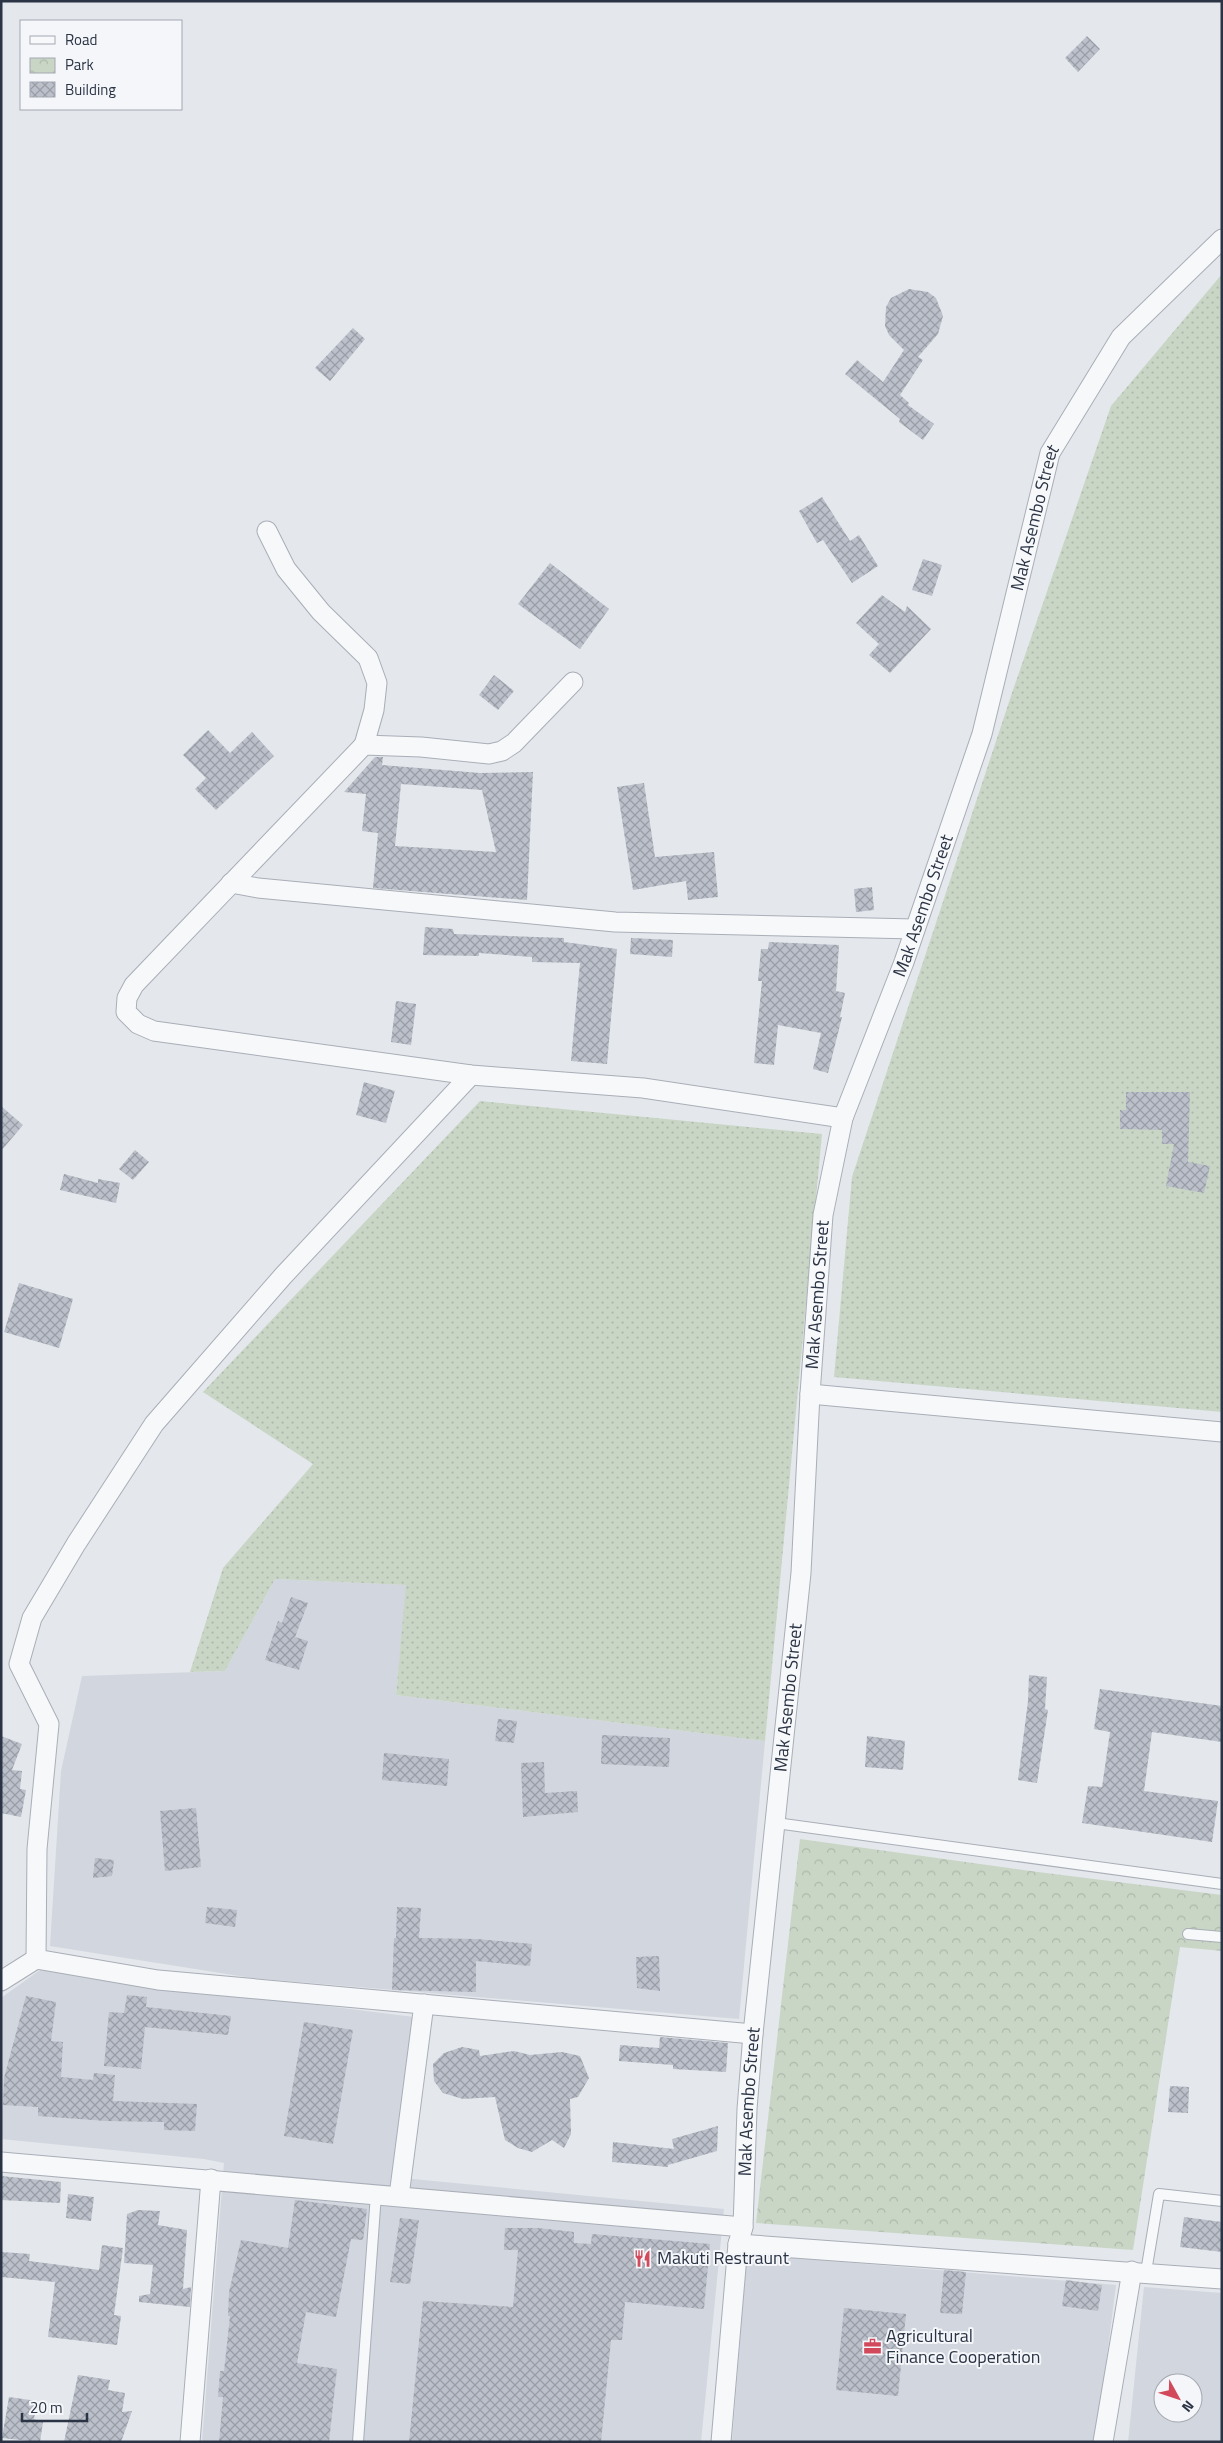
<svg xmlns="http://www.w3.org/2000/svg" width="1223" height="2443" viewBox="0 0 1223 2443" font-family="'Titillium Web',sans-serif">
  <defs>
    <pattern id="grass-dots" width="8" height="8" patternUnits="userSpaceOnUse" patternTransform="scale(1.25)"><rect width="8" height="8" fill="#c9d6c5"/><path d="M2 2h.1M6 6h.1" fill="none" stroke="#adb8ab" stroke-width="1.8" stroke-linecap="round"/></pattern>
    <pattern id="park-crowns" width="20" height="18" patternUnits="userSpaceOnUse" patternTransform="scale(1.25)"><rect width="20" height="18" fill="#c9d6c5"/><path d="M2 6a3 3 0 1 1 6 0M12 15a3 3 0 1 1 6 0" fill="none" stroke="#adb8ab"/></pattern>
    <pattern id="building-cross-hatch" width="8" height="8" patternUnits="userSpaceOnUse" patternTransform="scale(1.25)"><rect width="8" height="8" fill="#bbc0ca"/><path d="M0 0l8 8M0 8l8-8" fill="none" stroke="#989da6"/></pattern>
  </defs>
  <rect width="100%" height="100%" fill="#e4e7ec"/>
  <!-- built -->
  <g fill="#d2d6de" fill-rule="evenodd">
    <polygon points="275,1579 407,1585 396,1695 765,1741 739,2019 252,1978 50,1946 61,1771 82,1676 225,1671"/>
    <polygon points="40,1970 414,2017 392,2177 724,2209 701,2442 202,2442 224,2163 204,2159 1,2139 1,1998"/>
    <polygon points="747,2254 1116,2285 1096,2442 732,2442"/>
    <path d="M1144 2287 1222 2293V2442H1128ZM1163 2383H1193V2413H1163Z"/>
  </g>
  <!-- grass -->
  <g fill="url(#grass-dots)">
    <polygon points="1222,274 1222,1412 834,1377 852,1177 1012,693 1111,406"/>
    <polygon points="480,1101 822,1134 765,1741 396,1695 406,1585 275,1579 225,1671 190,1672 223,1568 313,1464 203,1392"/>
  </g>
  <!-- park -->
  <polygon fill="url(#park-crowns)" points="800,1839 1038,1872 1222,1895 1222,1951 1180,1947 1133,2250 756,2223"/>
  <!-- building -->
  <g fill="url(#building-cross-hatch)" fill-rule="evenodd">
    <polygon points="1087,36 1100,49 1078,72 1065,58"/>
    <polygon points="909,289 928,292 936,298 943,316 938,334 918,357 923,360 900,395 909,403 908,405 934,424 923,440 899,422 900,419 845,374 857,360 883,382 904,350 889,335 885,326 886,307 891,298"/>
    <polygon points="353,328 365,339 330,381 315,368"/>
    <polygon points="822,497 850,541 859,535 878,566 852,583 823,540 817,543 799,511"/>
    <polygon points="923,559 942,565 932,596 912,590"/>
    <polygon points="550,563 609,609 580,649 518,604"/>
    <polygon points="882,595 905,612 907,606 931,629 890,673 869,655 879,644 856,623"/>
    <polygon points="494,675 514,691 498,710 479,695"/>
    <polygon points="208,730 230,753 252,732 274,756 216,810 195,789 206,778 183,755"/>
    <path d="M375 757H383L382 765 480 773 533 772 527 900 373 888 378 833 362 831 366 794 344 792ZM401 784 482 790 496 852 395 846Z"/>
    <polygon points="644,783 655,857 714,852 718,897 688,900 686,881 633,890 617,787"/>
    <polygon points="872,887 874,910 856,912 854,889"/>
    <polygon points="425,927 453,929 454,934 564,938 564,942 617,949 607,1064 571,1061 580,963 532,962 532,957 479,953 479,956 423,955"/>
    <polygon points="631,938 673,940 672,957 630,954"/>
    <polygon points="769,942 839,945 836,991 845,993 840,1017 842,1017 828,1073 813,1069 821,1033 778,1025 774,1065 754,1063 762,981 758,981 761,949 768,949"/>
    <polygon points="396,1001 416,1004 411,1045 391,1042"/>
    <polygon points="364,1082 395,1091 386,1123 356,1115"/>
    <polygon points="1126,1092 1190,1092 1188,1162 1210,1166 1204,1193 1166,1186 1174,1144 1162,1144 1162,1130 1120,1129 1120,1110 1126,1110"/>
    <polygon points="1,1106 23,1125 1,1151"/>
    <polygon points="135,1150 149,1162 133,1180 119,1169"/>
    <polygon points="64,1174 98,1183 98,1179 120,1183 116,1203 60,1190"/>
    <polygon points="19,1283 73,1299 59,1348 4,1332"/>
    <polygon points="291,1597 308,1603 295,1637 308,1641 299,1670 265,1660 278,1621 282,1623"/>
    <polygon points="1029,1675 1047,1677 1045,1709 1048,1710 1037,1783 1018,1780 1028,1701"/>
    <polygon points="1100,1689 1222,1706 1222,1742 1152,1732 1144,1791 1218,1801 1212,1842 1082,1823 1088,1786 1102,1787 1110,1732 1094,1729"/>
    <polygon points="498,1719 517,1721 514,1743 495,1741"/>
    <polygon points="602,1735 670,1738 669,1767 601,1764"/>
    <polygon points="1,1736 22,1744 12,1770 22,1771 20,1789 26,1790 21,1817 1,1813"/>
    <polygon points="867,1736 905,1741 903,1770 865,1767"/>
    <polygon points="384,1753 449,1759 447,1786 382,1780"/>
    <polygon points="544,1762 545,1793 577,1791 578,1812 523,1817 521,1763"/>
    <polygon points="196,1808 201,1867 165,1871 160,1811"/>
    <polygon points="95,1858 114,1860 112,1876 93,1878"/>
    <polygon points="207,1907 237,1910 235,1927 205,1923"/>
    <polygon points="397,1907 421,1908 419,1938 477,1939 532,1944 530,1966 476,1961 476,1992 392,1990 394,1938 396,1938"/>
    <polygon points="659,1956 660,1991 637,1988 636,1957"/>
    <polygon points="127,1995 147,1997 146,2007 231,2016 228,2035 145,2027 141,2069 104,2066 109,2012 124,2013"/>
    <polygon points="26,1996 56,2002 51,2041 63,2042 61,2077 93,2080 94,2073 115,2075 113,2101 197,2104 195,2131 164,2130 164,2122 106,2121 38,2116 38,2107 3,2105 4,2078"/>
    <polygon points="304,2022 353,2030 333,2144 284,2136"/>
    <polygon points="660,2037 728,2043 726,2072 673,2069 673,2065 619,2061 620,2045 659,2048"/>
    <polygon points="462,2047 479,2050 480,2056 514,2051 530,2055 562,2052 580,2056 589,2078 578,2097 570,2099 571,2134 564,2148 552,2140 532,2152 518,2148 505,2140 495,2097 463,2099 443,2093 434,2081 433,2064 444,2053"/>
    <polygon points="1170,2086 1189,2087 1188,2113 1168,2112"/>
    <polygon points="718,2126 717,2151 668,2165 668,2167 612,2162 613,2142 674,2149 672,2139"/>
    <polygon points="1,2176 61,2182 60,2203 1,2200"/>
    <polygon points="68,2194 94,2197 91,2221 66,2218"/>
    <polygon points="295,2200 367,2209 363,2240 351,2239 336,2317 306,2312 297,2363 337,2369 329,2442 219,2442 223,2397 218,2397 220,2371 224,2371 230,2316 228,2316 229,2292 241,2240 288,2248"/>
    <polygon points="138,2210 160,2211 158,2225 187,2230 183,2289 191,2287 190,2307 139,2302 139,2296 150,2294 153,2265 124,2263 127,2214"/>
    <polygon points="1184,2217 1222,2222 1222,2252 1180,2247"/>
    <polygon points="400,2218 419,2220 410,2284 390,2282"/>
    <polygon points="505,2228 538,2228 574,2232 574,2243 591,2244 592,2234 710,2244 704,2309 625,2302 622,2340 611,2340 601,2442 409,2442 423,2301 513,2307 518,2250 504,2250"/>
    <polygon points="102,2245 123,2248 114,2315 121,2316 117,2345 48,2337 55,2282 1,2277 1,2252 30,2254 29,2261 99,2270"/>
    <polygon points="944,2270 966,2272 962,2314 940,2313"/>
    <polygon points="1066,2280 1102,2285 1098,2311 1062,2306"/>
    <polygon points="844,2308 906,2314 898,2396 836,2390"/>
    <polygon points="78,2375 110,2380 108,2390 125,2393 122,2412 132,2411 121,2442 64,2442"/>
    <polygon points="9,2397 37,2401 34,2419 43,2422 40,2442 2,2438"/>
  </g>
  <g fill="none" stroke-linecap="round" stroke-linejoin="round">
    <defs>
      <g id="service">
        <polyline points="776,1823 1222,1884"/>
        <polyline points="1188,1934 1222,1937"/>
        <polyline points="1146,2272 1159,2194 1222,2201"/>
        <polyline points="358,2442 376,2194"/>
      </g>
      <g id="minor">
        <polyline points="267,531 286,569 321,612 368,658 377,683 374,710 364,745"/>
        <polyline points="573,682 514,743 502,751 489,754 421,747 364,745 134,985 127,998 126,1012 138,1024 154,1031 471,1075 643,1088 843,1118"/>
        <polyline points="231,883 258,888 615,922 915,929"/>
        <polyline points="810,1394 1222,1432"/>
        <polyline points="36,1959 37,1849 49,1724 19,1664 32,1618 76,1544 154,1424 283,1276 471,1075"/>
        <polyline points="1,1981 36,1959 158,1980 753,2034"/>
        <polyline points="1,2162 743,2227"/>
        <polyline points="399,2196 424,2004"/>
        <polyline points="738,2244 1222,2279"/>
        <polyline points="190,2442 211,2179"/>
        <path id="s1" d="M721 2442 738 2244 743 2227 747 2109 753 2034 801 1573 810 1394 823 1215 843 1118 904 962 982 734 1050 453 1121 337 1222 239"/>
        <polyline points="1103,2442 1132,2271"/>
      </g>
    </defs>
    <!-- service casing -->
    <use href="#service" stroke="#a9aeb7" stroke-width="12"/>
    <!-- minor casing -->
    <use href="#minor" stroke="#a9aeb7" stroke-width="21"/>
    <!-- service -->
    <use href="#service" stroke="#f7f8fa" stroke-width="10"/>
    <!-- minor -->
    <use href="#minor" stroke="#f7f8fa" stroke-width="19"/>
  </g>
  <!-- icons -->
  <defs>
    <symbol id="restaurant-bare" viewBox="-9 -9 18 18"><path d="M-5-6h1v4h1v-4h1v4h1v-4h1v5L-1.5 .5V6h-2V.5L-5-1ZM5-6V6H3V1.5H1.5Q1.5-4 5-6Z" fill="#d1495b" stroke="#f4f6f9" stroke-width="2.5" paint-order="stroke"/></symbol>
    <symbol id="office-bare" viewBox="-9 -9 18 18"><path d="M-6-3h4V-5.5h4V-3h4V5H-6ZM-1-4.5V-3h2v-1.5ZM-6 0V1H6V0Z" fill="#d1495b" stroke="#f4f6f9" stroke-width="2.5" paint-order="stroke"/></symbol>
  </defs>
  <g fill-rule="evenodd">
    <use href="#restaurant-bare" x="630" y="2246" width="25" height="25"/>
    <use href="#office-bare" x="860" y="2334" width="25" height="25"/>
  </g>
  <g text-anchor="middle" stroke-width="4" stroke-linejoin="round" paint-order="stroke">
    <!-- street labels -->
    <g font-size="18" fill="#2b3445" stroke="#f4f6f9">
      <text dy="6" stroke="none"><textPath href="#s1" startOffset="1962">Mak Asembo Street</textPath></text>
      <text dy="6" stroke="none"><textPath href="#s1" startOffset="1558">Mak Asembo Street</textPath></text>
      <text dy="6" stroke="none"><textPath href="#s1" startOffset="1152">Mak Asembo Street</textPath></text>
      <text dy="6" stroke="none"><textPath href="#s1" startOffset="748">Mak Asembo Street</textPath></text>
      <text dy="6" stroke="none"><textPath href="#s1" startOffset="342">Mak Asembo Street</textPath></text>
    </g>
    <!-- poi labels -->
    <g font-size="18" fill="#2b3445" stroke="#f4f6f9" text-anchor="start">
      <text x="657" y="2264">Makuti Restraunt</text>
      <text x="886" y="2342">Agricultural<tspan x="886" dy="21">Finance Cooperation</tspan></text>
    </g>
  </g>
  <!-- border -->
  <rect width="1223" height="2443" fill="none" stroke="#2b3445" stroke-width="5"/>
  <!-- legend -->
  <rect x="20" y="20" width="162" height="90" fill="#f4f6f9" stroke="#a4a8b1"/>
  <rect x="30" y="36" width="25" height="8" fill="#f7f8fa" stroke="#a4a8b1"/>
  <text x="65" y="45" font-size="15" fill="#2b3445">Road</text>
  <rect x="30" y="58" width="25" height="15" fill="url(#park-crowns)" stroke="#a4a8b1"/>
  <text x="65" y="70" font-size="15" fill="#2b3445">Park</text>
  <rect x="30" y="82" width="25" height="15" fill="url(#building-cross-hatch)" stroke="#a4a8b1"/>
  <text x="65" y="95" font-size="15" fill="#2b3445">Building</text>
  <!-- north arrow -->
  <g transform="translate(1178 2398) rotate(130)"><circle r="24" fill="#f4f6f9" stroke="#a4a8b1"/>
  <path d="M0-4L9 19L0 12L-9 19Z" fill="#d1495b"/>
  <text y="-8" font-size="14" font-weight="bold" text-anchor="middle" fill="#2b3445">N</text>
  </g>
  <!-- scale -->
  <path d="M22 2413v8h65v-8" fill="none" stroke="#2b3445" stroke-width="2.5"/>
  <text x="30" y="2413" font-size="15" fill="#2b3445" stroke="#f4f6f9" stroke-width="4" paint-order="stroke">20 m</text>
</svg>
